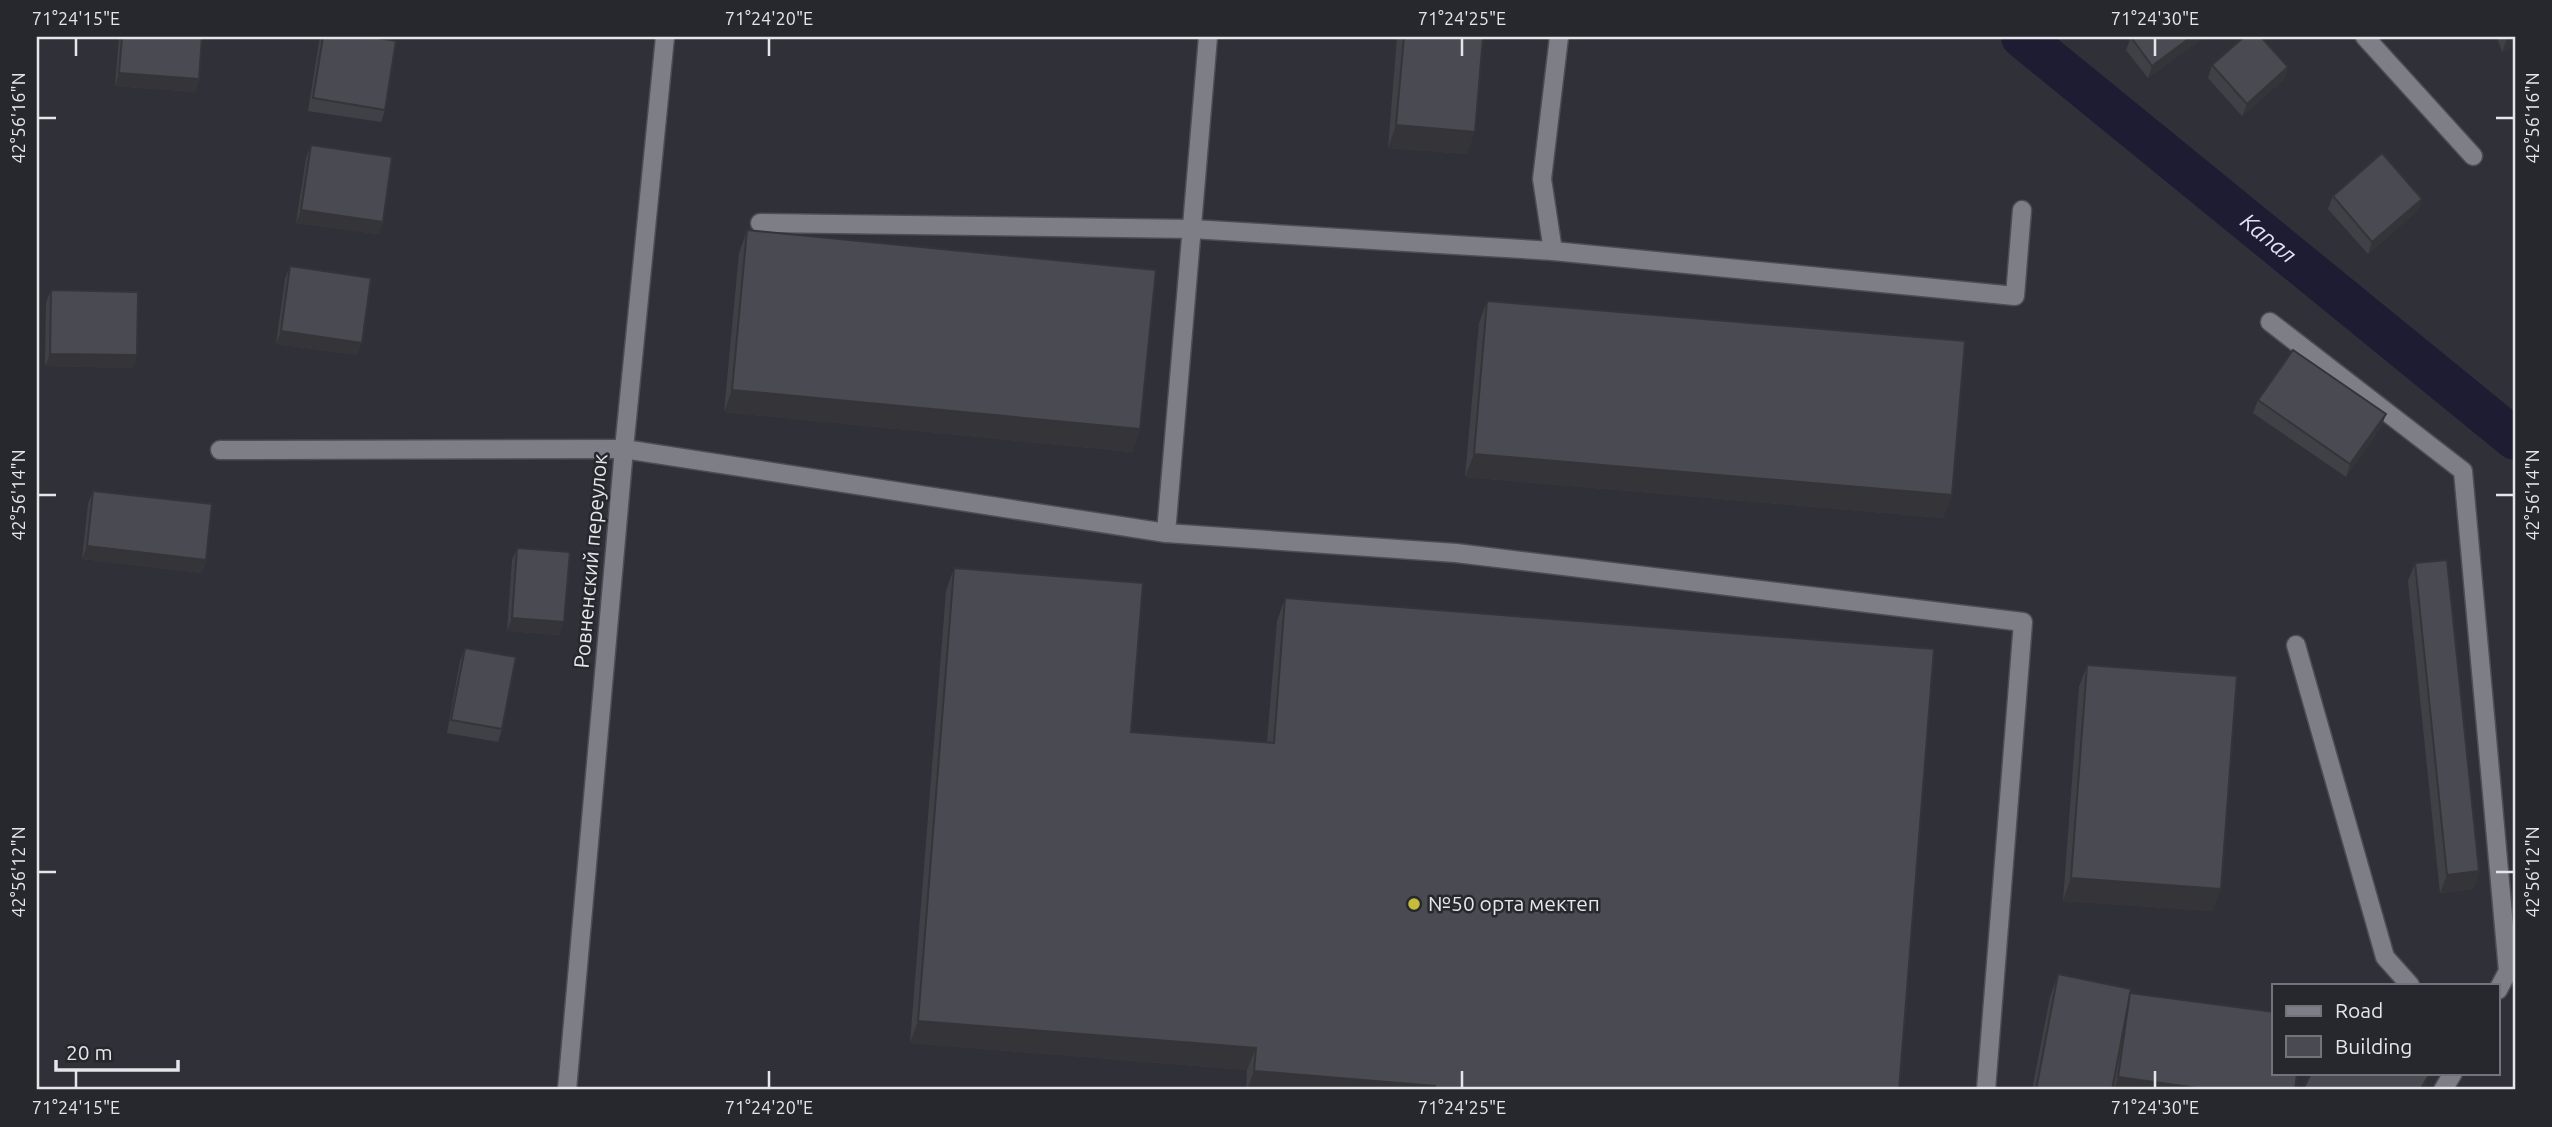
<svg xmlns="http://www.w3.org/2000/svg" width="2552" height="1127" viewBox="0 0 2552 1127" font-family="Ubuntu,sans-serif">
  <rect width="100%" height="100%" fill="#303138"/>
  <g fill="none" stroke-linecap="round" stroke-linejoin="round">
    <!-- canal -->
    <path stroke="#1d1c33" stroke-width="42" id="s1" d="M2022 37 2515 439"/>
    <defs>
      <g id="service">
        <polyline points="1208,37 1166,533 1456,553 2023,622 1986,1090"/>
        <polyline points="760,223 1192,229 1553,251 2015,296 2022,210"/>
        <polyline points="1553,251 1542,179 1559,37"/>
        <polyline points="2270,322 2463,471 2508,971 2498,990"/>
        <polyline points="624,449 1166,533"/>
        <polyline points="2296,645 2385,957 2410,985"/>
        <polyline points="2443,1090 2453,1073"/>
      </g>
      <g id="minor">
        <polyline points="2365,37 2473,156"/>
        <polyline points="220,450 624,449"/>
        <polyline points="567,1090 624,449 665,37"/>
      </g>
    </defs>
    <!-- service casing -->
    <use href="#service" stroke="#4d4e54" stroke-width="21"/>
    <!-- minor casing -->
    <use href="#minor" stroke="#4d4e54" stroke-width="21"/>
    <!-- service -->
    <use href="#service" stroke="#7e7e87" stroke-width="18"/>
    <!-- minor -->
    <use href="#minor" stroke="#7e7e87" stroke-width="18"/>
  </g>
  <!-- wall -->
  <g fill="#404047">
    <polygon points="119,37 202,37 199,79 195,92 115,86"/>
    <polygon points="321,37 372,37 385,110 381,122 308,111 319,42"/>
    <polygon points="1397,37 1483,37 1467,154 1388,148"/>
    <polygon points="2131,37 2204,37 2148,78 2126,50"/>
    <polygon points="2497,37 2515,37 2515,47 2502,52"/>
    <polygon points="2212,65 2288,67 2283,80 2242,116 2208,78"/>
    <polygon points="311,145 383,222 378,234 296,223 306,158"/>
    <polygon points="2333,196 2422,199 2417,211 2368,254 2328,209"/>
    <polygon points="747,230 1140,429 1132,452 724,412 739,253"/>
    <polygon points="290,266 357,355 276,344 285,279"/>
    <polygon points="51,290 137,355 132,368 45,366 46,303"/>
    <polygon points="1487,301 1952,495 1943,518 1465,477 1479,323"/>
    <polygon points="2258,400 2386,414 2381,427 2346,477 2253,413"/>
    <polygon points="93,491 206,560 202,573 82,559 88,504"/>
    <polygon points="517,548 560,635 507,631 512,560"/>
    <polygon points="2415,563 2479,871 2473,889 2440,893 2408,581"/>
    <polygon points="954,568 1131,732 1267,742 1277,621 1285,598 1899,1090 1246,1090 1247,1070 910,1043 946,591"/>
    <polygon points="465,648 502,729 498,742 447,733 460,661"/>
    <polygon points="2087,665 2221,889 2212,911 2063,901 2079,687"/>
    <polygon points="2058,974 2130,993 2295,1090 2112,1090 2114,1079 2112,1090 2032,1090 2050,997"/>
  </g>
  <!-- shaded-wall -->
  <g fill="#343439">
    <polygon points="2191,37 2204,37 2148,78 2152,66"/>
    <polygon points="2513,37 2515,37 2515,47 2502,52 2507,39"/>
    <polygon points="2288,67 2283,80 2242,116 2247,104"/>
    <polygon points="119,73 199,79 195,92 115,86"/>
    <polygon points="1396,125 1475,132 1467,154 1388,148"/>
    <polygon points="2422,199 2417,211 2368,254 2372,242"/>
    <polygon points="301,210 383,222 378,234 296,223"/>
    <polygon points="281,331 362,343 357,355 276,344"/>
    <polygon points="50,354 137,355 132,368 45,366"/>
    <polygon points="732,390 1140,429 1132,452 724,412"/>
    <polygon points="2386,414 2381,427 2346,477 2350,464"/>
    <polygon points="1474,454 1952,495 1943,518 1465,477"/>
    <polygon points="87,546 206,560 202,573 82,559"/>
    <polygon points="512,618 564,622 560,635 507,631"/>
    <polygon points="2479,871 2473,889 2440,893 2447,875"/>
    <polygon points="2071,878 2221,889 2212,911 2063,901"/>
    <polygon points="918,1021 1256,1048 1247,1070 910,1043"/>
    <polygon points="1254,1071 1435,1086 1434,1090 1247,1090"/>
    <polygon points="2429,1075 2424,1090 2420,1090"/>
    <polygon points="2118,1077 2212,1090 2114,1090"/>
  </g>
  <!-- building -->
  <g fill="#4a4b52" stroke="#343439" stroke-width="2">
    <polygon points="122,37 202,37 199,79 119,73"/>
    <polygon points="323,37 372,37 396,41 385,110 313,98"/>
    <polygon points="1404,37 1483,37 1475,132 1396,125"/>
    <polygon points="2131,37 2191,37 2152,66"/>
    <polygon points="2244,37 2261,37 2288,67 2247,104 2212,65"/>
    <polygon points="311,145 392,157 383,222 301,210"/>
    <polygon points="2382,153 2422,199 2372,242 2333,196"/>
    <polygon points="747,230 1156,270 1140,429 732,390"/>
    <polygon points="290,266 371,278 362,343 281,331"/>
    <polygon points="51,290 138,292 137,355 50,354"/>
    <polygon points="1487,301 1965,341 1952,495 1474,454"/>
    <polygon points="2293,350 2386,414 2350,464 2258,400"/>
    <polygon points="93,491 212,504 206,560 87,546"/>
    <polygon points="517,548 570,552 564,622 512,618"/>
    <polygon points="2447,560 2479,871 2447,875 2415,563"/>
    <polygon points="954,568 1143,583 1131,732 1274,743 1285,598 1934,649 1899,1090 1487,1090 1464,1088 1464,1090 1435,1090 1435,1086 1254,1071 1256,1048 918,1021"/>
    <polygon points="465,648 516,657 502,729 451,720"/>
    <polygon points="2087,665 2237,676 2221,889 2071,878"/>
    <polygon points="2058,974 2131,989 2112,1090 2036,1090"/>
    <polygon points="2130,993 2274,1012 2274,1073 2297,1073 2295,1090 2212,1090 2118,1077"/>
    <polygon points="2311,1073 2409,1073 2429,1075 2420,1090 2303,1090"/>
  </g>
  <!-- ticks -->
  <path fill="none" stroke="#e5e5ea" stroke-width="2.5" d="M76 38V56M769 38V56M1462 38V56M2155 38V56M38 118H56M2496 118H2514M38 495H56M2496 495H2514M38 872H56M2496 872H2514M76 1071V1088M769 1071V1088M1462 1071V1088M2155 1071V1088"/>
  <!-- markers -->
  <circle fill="#c6bc3c" stroke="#27272e" stroke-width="2.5" cx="1414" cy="904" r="7"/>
  <g text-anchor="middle" stroke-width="5" stroke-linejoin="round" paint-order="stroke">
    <!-- street labels -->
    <g font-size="21" fill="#e5e5ea" stroke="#27272e">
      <text transform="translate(591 561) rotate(-85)" y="7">Ровненский переулок</text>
    </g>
    <!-- poi labels -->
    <g font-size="21" fill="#e5e5ea" stroke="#27272e" text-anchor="start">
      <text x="1428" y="911">№50 орта мектеп</text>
    </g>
    <!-- water labels -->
    <g font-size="23" font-style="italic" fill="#e0e1f7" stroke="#27272e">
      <text dy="8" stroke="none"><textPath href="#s1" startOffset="318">Капал</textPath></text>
    </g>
  </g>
  <!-- border -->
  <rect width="2552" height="1127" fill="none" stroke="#27272e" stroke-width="77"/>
  <!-- legend -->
  <rect x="2272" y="984" width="228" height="91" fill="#27272e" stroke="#737379" stroke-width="2"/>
  <rect x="2286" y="1006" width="35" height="10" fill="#7e7e87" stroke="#737379" stroke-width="2"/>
  <text x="2335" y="1018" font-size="21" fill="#e5e5ea">Road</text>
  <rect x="2286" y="1036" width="35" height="21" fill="#4a4b52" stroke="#737379" stroke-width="2"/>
  <text x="2335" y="1054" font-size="21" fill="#e5e5ea">Building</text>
  <!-- scale -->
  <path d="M56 1060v10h122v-10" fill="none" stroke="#e5e5ea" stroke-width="3.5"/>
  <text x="66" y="1060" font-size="21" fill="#e5e5ea" stroke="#27272e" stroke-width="5" paint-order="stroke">20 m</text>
  <rect x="38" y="38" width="2476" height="1050" fill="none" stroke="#e5e5ea" stroke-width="2.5"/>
  <g font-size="18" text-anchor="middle" fill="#e5e5ea">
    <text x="76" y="25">71°24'15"E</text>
    <text x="769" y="25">71°24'20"E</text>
    <text x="1462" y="25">71°24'25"E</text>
    <text x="2155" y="25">71°24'30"E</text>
    <text transform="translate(19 118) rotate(-90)" y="6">42°56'16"N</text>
    <text transform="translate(2533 118) rotate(-90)" y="6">42°56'16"N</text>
    <text transform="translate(19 495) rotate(-90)" y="6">42°56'14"N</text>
    <text transform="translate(2533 495) rotate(-90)" y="6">42°56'14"N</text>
    <text transform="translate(19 872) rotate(-90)" y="6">42°56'12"N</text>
    <text transform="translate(2533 872) rotate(-90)" y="6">42°56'12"N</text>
    <text x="76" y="1114">71°24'15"E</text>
    <text x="769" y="1114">71°24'20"E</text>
    <text x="1462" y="1114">71°24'25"E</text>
    <text x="2155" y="1114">71°24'30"E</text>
  </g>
</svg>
